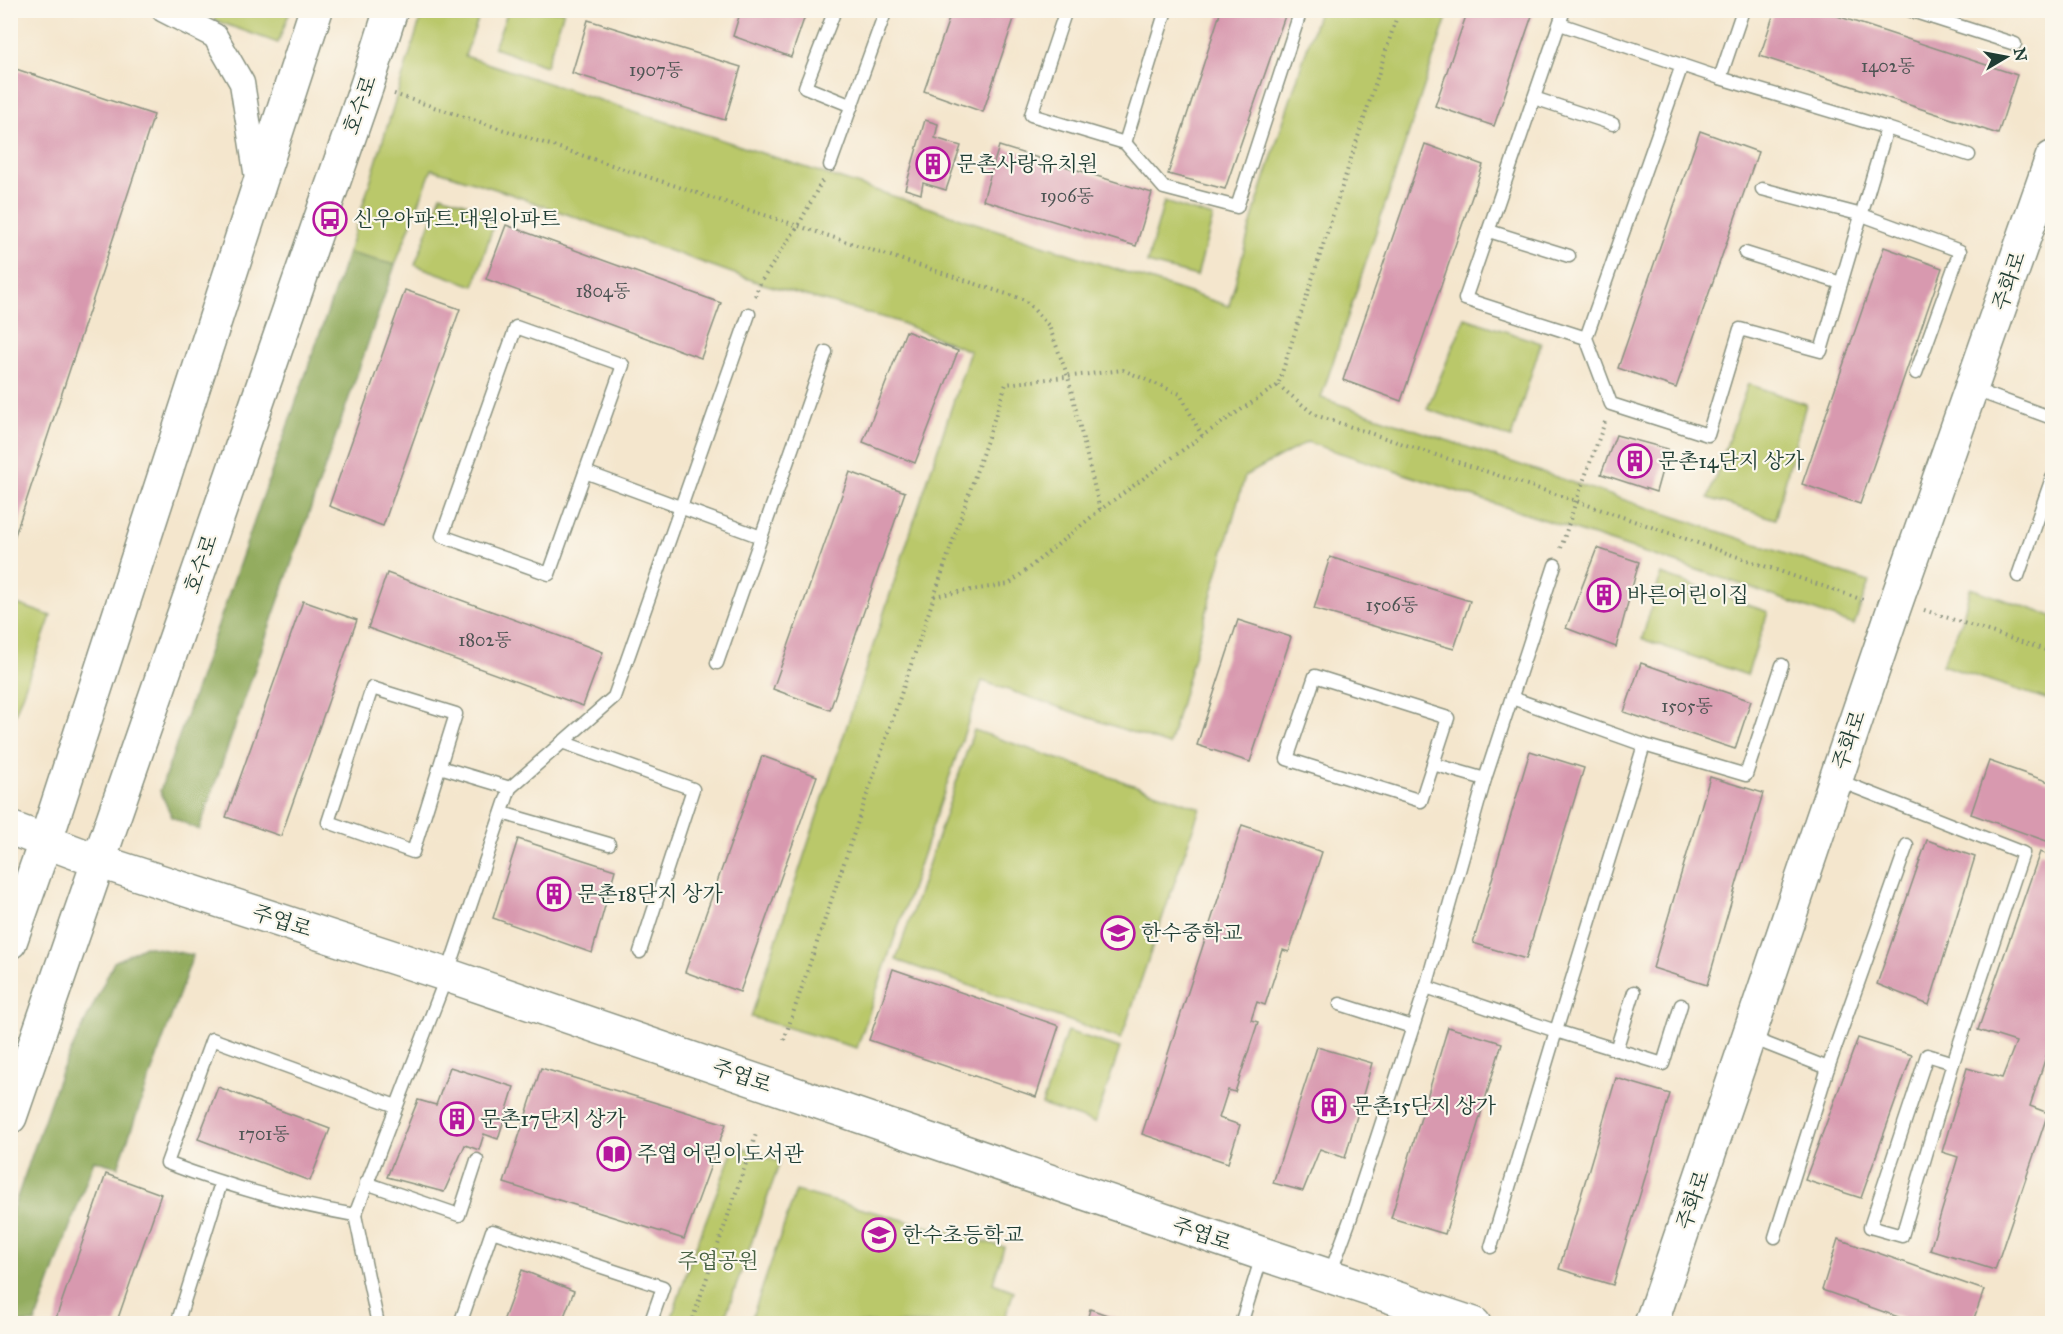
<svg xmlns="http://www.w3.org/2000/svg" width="2063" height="1334" viewBox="0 0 2063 1334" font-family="'IM FELL Great Primer','Noto Serif KR',serif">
  <rect width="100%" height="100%" fill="#fbf7ec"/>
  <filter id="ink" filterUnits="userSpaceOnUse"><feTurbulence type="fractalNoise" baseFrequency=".0167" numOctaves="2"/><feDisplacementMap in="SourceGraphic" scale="12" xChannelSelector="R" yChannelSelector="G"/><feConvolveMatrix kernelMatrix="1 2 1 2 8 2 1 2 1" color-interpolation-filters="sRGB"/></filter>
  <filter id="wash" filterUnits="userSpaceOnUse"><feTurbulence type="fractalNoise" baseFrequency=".008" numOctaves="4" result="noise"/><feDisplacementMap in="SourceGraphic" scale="24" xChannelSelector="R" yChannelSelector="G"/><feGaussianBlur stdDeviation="1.35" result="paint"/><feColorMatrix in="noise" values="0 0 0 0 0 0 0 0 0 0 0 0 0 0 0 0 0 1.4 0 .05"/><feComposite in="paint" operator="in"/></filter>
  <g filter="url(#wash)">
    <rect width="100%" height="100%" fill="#f4e6cd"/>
    <!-- green -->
    <g fill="#bac86b" stroke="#6c8250" stroke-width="1.5">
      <polygon points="218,10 290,10 290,11 278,43 214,20"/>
      <polygon points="423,11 481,11 465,56 1229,306 1255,209 1319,11 1449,11 1321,398 1869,582 1854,625 1743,585 1307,442 1245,476 1169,745 982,681 857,1048 751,1017 970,351 896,321 760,283 505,192 432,169 395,265 348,253"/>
      <polygon points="508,11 564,11 546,66 494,48"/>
      <polygon points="441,195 497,214 474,286 415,265"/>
      <polygon points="1164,202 1213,217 1197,276 1147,263"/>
      <polygon points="1465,318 1541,343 1511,438 1427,409"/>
      <polygon points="1748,384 1806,404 1775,519 1708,498"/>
      <polygon points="1661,574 1768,612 1747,675 1642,639"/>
      <polygon points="1970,588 2052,616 2052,701 1942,665 1962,621"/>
      <polygon points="11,602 51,616 11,725 10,602"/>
      <polygon points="974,730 1200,808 1121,1039 896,960"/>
      <polygon points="1067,1031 1120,1048 1095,1123 1042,1105"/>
      <polygon points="735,1145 780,1162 723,1323 670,1323 691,1259"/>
      <polygon points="796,1191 1004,1247 993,1283 1014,1291 1003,1323 750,1323"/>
    </g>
    <!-- forest -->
    <g fill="#93ac5f" stroke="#59744a" stroke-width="1.5">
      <polygon points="348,253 395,265 199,830 172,817 160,791"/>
      <polygon points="145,946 193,955 118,1167 94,1160 35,1323 11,1323 11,1215 60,1074 114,962"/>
    </g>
    <g id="blocks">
      <!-- building -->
      <g fill="#d899af">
        <polygon points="741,10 807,10 791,57 733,36"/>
        <polygon points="952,10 1017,10 983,112 924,91"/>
        <polygon points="1221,10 1287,10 1225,189 1168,174"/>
        <polygon points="1468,10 1534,10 1494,126 1435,106"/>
        <polygon points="1775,10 1819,10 2017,75 1998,134 1760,56"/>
        <polygon points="588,20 741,67 725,120 572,73"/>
        <polygon points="10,67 154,115 14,538 10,537"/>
        <polygon points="925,120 938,124 935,138 961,146 946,190 923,183 921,194 905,189"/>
        <polygon points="1700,131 1758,152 1676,388 1618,368"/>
        <polygon points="1425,144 1483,165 1401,401 1343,380"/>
        <polygon points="999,146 1152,193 1136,246 983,200"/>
        <polygon points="506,225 721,303 701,358 486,279"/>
        <polygon points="1884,247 1942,268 1860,504 1802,484"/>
        <polygon points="405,290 460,309 383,526 329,506"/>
        <polygon points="906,331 958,351 915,463 863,442"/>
        <polygon points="1616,435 1668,449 1656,492 1601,474"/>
        <polygon points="850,472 905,492 830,710 773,689"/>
        <polygon points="1597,548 1639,562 1616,647 1566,628"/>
        <polygon points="1330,557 1470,601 1454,649 1314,609"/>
        <polygon points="387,573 603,652 583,706 368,628"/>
        <polygon points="303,601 357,620 281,836 226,817"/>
        <polygon points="1238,620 1291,637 1250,762 1197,745"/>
        <polygon points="1641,663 1751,701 1735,749 1624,712"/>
        <polygon points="1530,751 1584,768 1526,959 1473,943"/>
        <polygon points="762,756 817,776 740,992 685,972"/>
        <polygon points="1989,761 2052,783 2052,843 1971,814"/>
        <polygon points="1710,777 1763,793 1707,985 1653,968"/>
        <polygon points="1242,825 1322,852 1289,952 1283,950 1265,1005 1257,1002 1251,1020 1258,1022 1235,1092 1228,1090 1219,1118 1240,1125 1228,1163 1142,1134"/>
        <polygon points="518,839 615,870 592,953 493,918"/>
        <polygon points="1927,840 1975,857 1929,1005 1877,984"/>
        <polygon points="2040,852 2052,856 2052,1038 2030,1106 2048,1113 1995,1270 1930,1250 1958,1157 1942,1152 1967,1068 2002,1078 2016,1042 1978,1030"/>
        <polygon points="893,969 1059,1026 1036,1097 869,1040"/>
        <polygon points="1448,1027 1502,1043 1445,1234 1391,1218"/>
        <polygon points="1858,1038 1912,1055 1861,1198 1805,1180"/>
        <polygon points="1317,1047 1372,1063 1345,1158 1320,1149 1303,1191 1273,1183"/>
        <polygon points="450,1067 514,1087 498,1139 484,1134 479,1150 465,1145 444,1192 387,1177 418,1100 436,1105"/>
        <polygon points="541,1068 726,1124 684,1239 504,1183"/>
        <polygon points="1616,1078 1670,1094 1613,1285 1559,1269"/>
        <polygon points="218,1087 330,1129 310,1181 198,1139"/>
        <polygon points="106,1174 161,1194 116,1324 54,1324"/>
        <polygon points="1838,1239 1984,1290 1972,1324 1918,1324 1822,1290"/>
        <polygon points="522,1270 574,1291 561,1324 502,1324"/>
        <polygon points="1090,1309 1130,1323 1130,1324 1086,1324"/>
      </g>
    </g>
  </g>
  <g filter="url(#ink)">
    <use href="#blocks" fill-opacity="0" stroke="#8a9280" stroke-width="1.5"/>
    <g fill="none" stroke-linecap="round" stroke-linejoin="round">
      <defs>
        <g id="lane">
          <polyline points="835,10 805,87 852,106"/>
          <polyline points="1066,10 1031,115 1125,143 1164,188 1237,207 1301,10"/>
          <polyline points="1564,10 1465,299 1586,338"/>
          <polyline points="1909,10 2015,44"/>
          <polyline points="1560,24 1720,78 1887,128 1969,155"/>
          <polyline points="1682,65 1586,338 1611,404 1708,435 1740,329 1821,351 1887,128"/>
          <polyline points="1720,78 1743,10"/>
          <polyline points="1534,98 1613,124"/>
          <polyline points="1125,143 1166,10"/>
          <polyline points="830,165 886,10"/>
          <polyline points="1762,189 1862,215 1960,251 1916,373"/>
          <polyline points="1489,231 1569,256"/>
          <polyline points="1745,253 1841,283"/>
          <polygon points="516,327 623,365 549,574 442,536"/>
          <polyline points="1972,389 2052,418"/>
          <polyline points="585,472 761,537"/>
          <polyline points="2018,576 2052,478"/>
          <polyline points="717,663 826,352"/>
          <polygon points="1315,676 1448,718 1421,801 1287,759"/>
          <polygon points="372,688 456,714 413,852 328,822"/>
          <polyline points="1512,698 1644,745"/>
          <polyline points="562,742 693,789 640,952"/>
          <polyline points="1433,764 1485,779"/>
          <polyline points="440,767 510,788"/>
          <polyline points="1837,780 2023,853 1953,1063 1902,1236 1870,1227 1927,1055 1953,1063"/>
          <polyline points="502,813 609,844"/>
          <polyline points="1426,987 1556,1031 1491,1247"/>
          <polyline points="1340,1004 1412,1027"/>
          <polyline points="1681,1005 1663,1064 1556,1031 1644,745 1746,775 1782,665"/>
          <polyline points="1749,1037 1828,1068"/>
          <polyline points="1616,1050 1634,992"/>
          <polyline points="366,1183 459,1215 477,1160"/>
          <path d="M355 1215C290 1204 228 1186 167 1163L212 1039 396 1106"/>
          <polyline points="1775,1237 1828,1068 1907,845"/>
          <polyline points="1330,1274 1351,1217 1426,987 1485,779 1555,565"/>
          <polyline points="177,1324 221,1183"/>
          <polyline points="378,1324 355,1215 447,975 510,788 614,697 749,314"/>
          <polyline points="460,1324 492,1231 663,1287 650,1324"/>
          <polyline points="1241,1324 1262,1256"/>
        </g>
        <polyline id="street" points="164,10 215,36 242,83 258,184"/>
        <g id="secondary">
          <polyline points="10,828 98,861 447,975 1263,1254 1474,1324"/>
          <polyline points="1651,1324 1894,608 2052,158"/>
        </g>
        <g id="primary">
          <polyline points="10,942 46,840 316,10"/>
          <polyline points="10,1117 367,85 391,10"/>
        </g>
      </defs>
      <!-- lane casing -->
      <use href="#lane" stroke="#8a9280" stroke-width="15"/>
      <!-- street casing -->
      <use href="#street" stroke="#8a9280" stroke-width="27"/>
      <!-- secondary casing -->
      <use href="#secondary" stroke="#8a9280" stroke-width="36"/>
      <!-- primary casing -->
      <use href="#primary" stroke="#8a9280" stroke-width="36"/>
      <!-- path -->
      <g stroke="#8a9280" stroke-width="4" stroke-dasharray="1.5 4.5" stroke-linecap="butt">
        <polyline points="394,94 1025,300 1049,326 1068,377 1100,510"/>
        <polyline points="755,296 760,283 798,226 822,181"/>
        <polyline points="1278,385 1315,415 1576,501 1866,601"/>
        <polyline points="1561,548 1576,501 1605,422"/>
        <polyline points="934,596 1009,584 1100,510 1202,436 1278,385 1399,10"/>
        <polyline points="1924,610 2052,652"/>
        <polyline points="784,1040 1006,384 1123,370 1180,394 1202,436"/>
        <polyline points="691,1324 757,1131"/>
      </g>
      <!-- lane -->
      <use href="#lane" stroke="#fff" stroke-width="12"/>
      <!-- street -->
      <use href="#street" stroke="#fff" stroke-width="24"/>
      <!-- secondary -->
      <use href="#secondary" stroke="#fff" stroke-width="33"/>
      <!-- primary -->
      <use href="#primary" stroke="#fff" stroke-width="33"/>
    </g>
  </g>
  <!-- icons -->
  <defs>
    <symbol id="building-ring" viewBox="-11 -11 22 22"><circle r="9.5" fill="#fbf7ec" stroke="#b5179e" stroke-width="1.5"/><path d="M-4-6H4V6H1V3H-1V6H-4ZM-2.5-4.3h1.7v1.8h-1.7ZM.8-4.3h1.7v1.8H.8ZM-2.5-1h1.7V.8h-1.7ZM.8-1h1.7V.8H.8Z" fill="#b5179e"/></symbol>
    <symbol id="bus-ring" viewBox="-11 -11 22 22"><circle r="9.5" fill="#fbf7ec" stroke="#b5179e" stroke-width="1.5"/><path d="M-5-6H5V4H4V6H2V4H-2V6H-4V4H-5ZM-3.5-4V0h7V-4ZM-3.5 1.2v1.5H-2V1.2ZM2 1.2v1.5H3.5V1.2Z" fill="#b5179e"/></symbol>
    <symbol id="school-ring" viewBox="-11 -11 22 22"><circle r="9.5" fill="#fbf7ec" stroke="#b5179e" stroke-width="1.5"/><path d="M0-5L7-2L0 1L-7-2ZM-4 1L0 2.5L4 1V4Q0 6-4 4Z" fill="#b5179e"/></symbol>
    <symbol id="library-ring" viewBox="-11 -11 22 22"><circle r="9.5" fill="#fbf7ec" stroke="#b5179e" stroke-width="1.5"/><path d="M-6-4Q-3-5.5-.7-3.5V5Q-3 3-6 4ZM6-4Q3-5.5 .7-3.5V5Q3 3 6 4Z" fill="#b5179e"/></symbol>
  </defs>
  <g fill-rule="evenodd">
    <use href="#building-ring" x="914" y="145" width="38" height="38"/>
    <use href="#bus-ring" x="311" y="200" width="38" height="38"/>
    <use href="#building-ring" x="1616" y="442" width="38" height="38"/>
    <use href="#building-ring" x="1585" y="576" width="38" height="38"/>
    <use href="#building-ring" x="535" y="875" width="38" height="38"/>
    <use href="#school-ring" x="1099" y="914" width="38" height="38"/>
    <use href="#building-ring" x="1310" y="1087" width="38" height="38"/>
    <use href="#building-ring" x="438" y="1100" width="38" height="38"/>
    <use href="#library-ring" x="595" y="1135" width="38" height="38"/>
    <use href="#school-ring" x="860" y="1216" width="38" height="38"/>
  </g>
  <g text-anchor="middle" stroke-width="4.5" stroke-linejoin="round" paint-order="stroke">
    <!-- number labels -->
    <g font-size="18" fill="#4d5453">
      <text x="1888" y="72">1402동</text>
      <text x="656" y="76">1907동</text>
      <text x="1067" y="202">1906동</text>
      <text x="603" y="297">1804동</text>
      <text x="1392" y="611">1506동</text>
      <text x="485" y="646">1802동</text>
      <text x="1687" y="712">1505동</text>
      <text x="264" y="1140">1701동</text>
    </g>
    <!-- street labels -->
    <g font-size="21" fill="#1f3d34" stroke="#fbf7ec">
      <text transform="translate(360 105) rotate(-71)" y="7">호수로</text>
      <text transform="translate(2009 281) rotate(-71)" y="7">주화로</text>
      <text transform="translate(201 564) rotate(-71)" y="7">호수로</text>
      <text transform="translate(1849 740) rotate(-71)" y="7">주화로</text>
      <text transform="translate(282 921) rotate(18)" y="7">주엽로</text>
      <text transform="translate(742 1076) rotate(19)" y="7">주엽로</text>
      <text transform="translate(1693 1200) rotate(-71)" y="7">주화로</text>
      <text transform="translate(1202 1234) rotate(19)" y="7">주엽로</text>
    </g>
    <!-- poi labels -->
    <g font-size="21" fill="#1f3d34" stroke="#fbf7ec" text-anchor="start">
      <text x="956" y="171">문촌사랑유치원</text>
      <text x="353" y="226">신우아파트.대원아파트</text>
      <text x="1658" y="468">문촌14단지 상가</text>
      <text x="1627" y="602">바른어린이집</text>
      <text x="577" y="901">문촌18단지 상가</text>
      <text x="1141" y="940">한수중학교</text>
      <text x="1352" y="1113">문촌15단지 상가</text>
      <text x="480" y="1126">문촌17단지 상가</text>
      <text x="637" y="1161">주엽 어린이도서관</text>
      <text x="902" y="1242">한수초등학교</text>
    </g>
    <!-- park labels -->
    <g font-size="21" fill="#466042" stroke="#fbf7ec">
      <text x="718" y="1268">주엽공원</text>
    </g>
  </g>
  <!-- margin -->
  <rect width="2063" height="1334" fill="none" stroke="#fbf7ec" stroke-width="36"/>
  <!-- north arrow -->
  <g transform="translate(2006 57) rotate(80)" stroke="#fbf7ec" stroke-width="4.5" paint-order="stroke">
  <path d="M0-4.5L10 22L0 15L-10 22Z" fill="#1f3d34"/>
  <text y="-9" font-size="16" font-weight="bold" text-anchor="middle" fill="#1f3d34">N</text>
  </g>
</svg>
